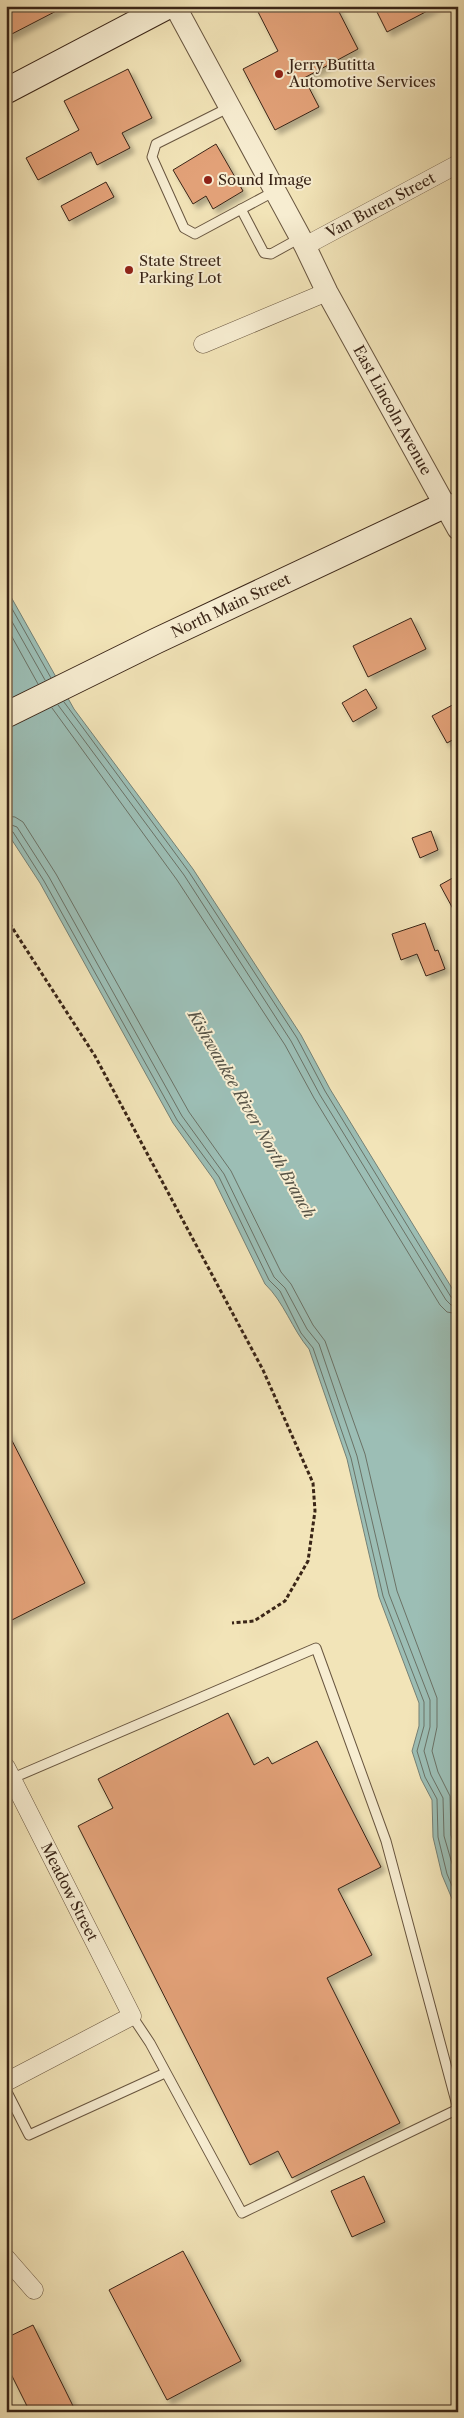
<svg xmlns="http://www.w3.org/2000/svg" width="464" height="2418" viewBox="0 0 464 2418" font-family="'Libre Caslon Text',serif">
  <defs>
    <filter id="shadow"><feDropShadow dx="4.5" dy="4.5" stdDeviation="2.5" flood-color="#0004"/></filter>
  </defs>
  <rect width="100%" height="100%" fill="#f2e4b8"/>
  <filter id="stains"><feTurbulence type="fractalNoise" baseFrequency=".004" numOctaves="4"/><feColorMatrix values="0 0 0 0 .2 0 0 0 0 .09 0 0 0 0 .02 0 0 0 .5 -.17"/></filter>
  <radialGradient id="worn" r=".72"><stop offset=".6" stop-color="#630" stop-opacity="0"/><stop offset="1" stop-color="#630" stop-opacity=".3"/></radialGradient>
  <!-- water -->
  <path fill="#9cbeb5" stroke="#758176" d="M6 588 74 709 193 869 301 1035 330 1089 458 1298V1913L442 1875 433 1837 432 1800 421 1779 412 1751 419 1726V1703L379 1597 347 1459 309 1349C292 1329 284 1302 265 1284L214 1180 173 1123 40 883 6 831Z"/>
  <g fill="none" stroke-linecap="round" stroke-linejoin="round">
    <!-- shore -->
    <g stroke="#6b7266" stroke-width="1">
      <polyline points="6,598 51,678"/>
      <polyline points="6,611 45,680"/>
      <polyline points="6,626 38,684"/>
      <polyline points="64,702 189,872 297,1038 325,1091 451,1297 458,1300"/>
      <polyline points="58,705 184,875 291,1041 320,1095 446,1300 451,1305 458,1306"/>
      <polyline points="52,708 177,880 285,1045 314,1098 440,1305 447,1312 458,1314"/>
      <polyline points="6,816 15,817 23,822 56,874 189,1112 231,1171 281,1272 291,1284 313,1325 325,1341 365,1454 397,1591 437,1698 437,1727 432,1751 438,1772 450,1796 451,1835 458,1860"/>
      <polyline points="6,823 17,827 49,877 182,1116 224,1174 274,1277 285,1288 307,1329 319,1344 357,1456 389,1594 430,1700 430,1727 424,1751 431,1775 443,1798 444,1836 458,1884"/>
      <polyline points="6,829 13,832 44,881 177,1120 219,1177 269,1280 280,1291 301,1333 313,1348 351,1458 383,1596 424,1702 424,1726 417,1751 425,1777 437,1799 438,1837 447,1874 458,1900"/>
    </g>
  </g>
  <!-- building -->
  <g fill="#e2a178" stroke="#3a2517" filter="url(#shadow)">
    <polygon points="6,6 66,6 6,37"/>
    <polygon points="255,6 336,6 358,49 304,78 319,107 275,130 243,69 278,51"/>
    <polygon points="374,6 437,6 387,32"/>
    <polygon points="128,69 152,118 122,133 130,148 97,165 91,152 38,180 26,158 79,130 64,101"/>
    <polygon points="216,144 243,191 213,209 206,196 193,204 173,170"/>
    <polygon points="106,182 114,197 69,221 61,206"/>
    <polygon points="411,618 426,649 368,677 353,646"/>
    <polygon points="366,689 377,708 353,722 342,703"/>
    <polygon points="458,702 458,737 447,743 432,716"/>
    <polygon points="431,831 438,850 420,858 412,838"/>
    <polygon points="458,875 458,918 440,885"/>
    <polygon points="425,923 435,951 438,950 445,969 426,976 417,954 401,960 392,934"/>
    <polygon points="6,1429 85,1583 6,1623"/>
    <polygon points="228,1713 254,1765 268,1757 272,1764 317,1741 381,1867 338,1889 372,1955 327,1978 400,2123 292,2178 278,2151 250,2165 78,1826 113,1808 98,1779"/>
    <polygon points="364,2176 385,2222 352,2237 331,2191"/>
    <polygon points="183,2251 241,2361 167,2400 109,2290"/>
    <polygon points="33,2325 76,2412 30,2412 6,2364 6,2338"/>
  </g>
  <g fill="none" stroke-linecap="round" stroke-linejoin="round">
    <defs>
      <g id="service">
        <polyline points="230,107 156,144 152,157 184,228 195,234 275,191"/>
        <polyline points="241,209 264,253 271,254 300,238"/>
        <polyline points="13,1778 316,1648 386,1841 458,2109"/>
        <polyline points="132,2016 150,2043 242,2213 458,2109"/>
        <polyline points="6,2090 29,2135 165,2073"/>
      </g>
      <g id="minor">
        <path id="s1" d="M305 246 458 164"/>
        <polyline points="203,344 327,292"/>
        <path id="s2" d="M6 1767 132 2016 6 2082"/>
        <polyline points="6,2258 34,2290"/>
      </g>
      <g id="tertiary">
        <path id="s3" d="M175 6 305 246 327 292 458 529"/>
      </g>
      <g id="secondary">
        <polyline points="6,91 168,6"/>
        <path id="s4" d="M6 715 156 641 445 505"/>
      </g>
    </defs>
    <!-- service casing -->
    <use href="#service" stroke="#68553f" stroke-width="11"/>
    <!-- minor casing -->
    <use href="#minor" stroke="#68553f" stroke-width="19"/>
    <!-- tertiary casing -->
    <use href="#tertiary" stroke="#68553f" stroke-width="23"/>
    <!-- secondary casing -->
    <use href="#secondary" stroke="#3a2517" stroke-width="27"/>
    <!-- path -->
    <polyline stroke="#3a2517" stroke-width="3" stroke-dasharray="4 2.5" stroke-linecap="butt" points="6,918 95,1056 263,1370 313,1483 315,1511 308,1561 285,1601 254,1621 232,1623"/>
    <!-- service -->
    <use href="#service" stroke="#f7edd1" stroke-width="9"/>
    <!-- minor -->
    <use href="#minor" stroke="#f7edd1" stroke-width="18"/>
    <!-- tertiary -->
    <use href="#tertiary" stroke="#f7edd1" stroke-width="21"/>
    <!-- secondary -->
    <use href="#secondary" stroke="#f7edd1" stroke-width="25"/>
  </g>
  <!-- markers -->
  <g fill="#8f2418" stroke="#f7edd1" stroke-width="2">
    <circle cx="279" cy="74" r="5"/>
    <circle cx="208" cy="180" r="5"/>
    <circle cx="129" cy="270" r="5"/>
  </g>
  <g text-anchor="middle" stroke-width="4" stroke-linejoin="round" paint-order="stroke">
    <!-- poi labels -->
    <g font-size="15" fill="#3a2517" stroke="#f7edd1" text-anchor="start">
      <text x="289" y="70">Jerry Butitta<tspan x="289" dy="17">Automotive Services</tspan></text>
      <text x="218" y="185">Sound Image</text>
      <text x="139" y="266">State Street<tspan x="139" dy="17">Parking Lot</tspan></text>
    </g>
    <!-- street labels -->
    <g font-size="15" fill="#3a2517" stroke="#f7edd1">
      <text dy="5" stroke="none"><textPath href="#s1" startOffset="86">Van Buren Street</textPath></text>
      <text dy="5" stroke="none"><textPath href="#s3" startOffset="459">East Lincoln Avenue</textPath></text>
      <text dy="5" stroke="none"><textPath href="#s4" startOffset="250">North Main Street</textPath></text>
      <text dy="5" stroke="none"><textPath href="#s2" startOffset="140">Meadow Street</textPath></text>
    </g>
    <!-- water labels -->
    <g font-size="16" font-style="italic" fill="#575346" stroke="#f7edd1">
      <text transform="translate(252 1114) rotate(60)" y="6">Kishwaukee River North Branch</text>
    </g>
  </g>
  <!-- margin -->
  <rect width="464" height="2418" fill="none" stroke="#f2e4b8" stroke-width="25"/>
  <rect x="8" y="8" width="449" height="2403" fill="none" stroke="#3a2517" stroke-width="2.5"/>
  <rect x="12" y="12" width="439" height="2393" fill="none" stroke="#3a2517"/>
  <rect width="100%" height="100%" filter="url(#stains)"/>
  <rect width="100%" height="100%" fill="url(#worn)"/>
</svg>
